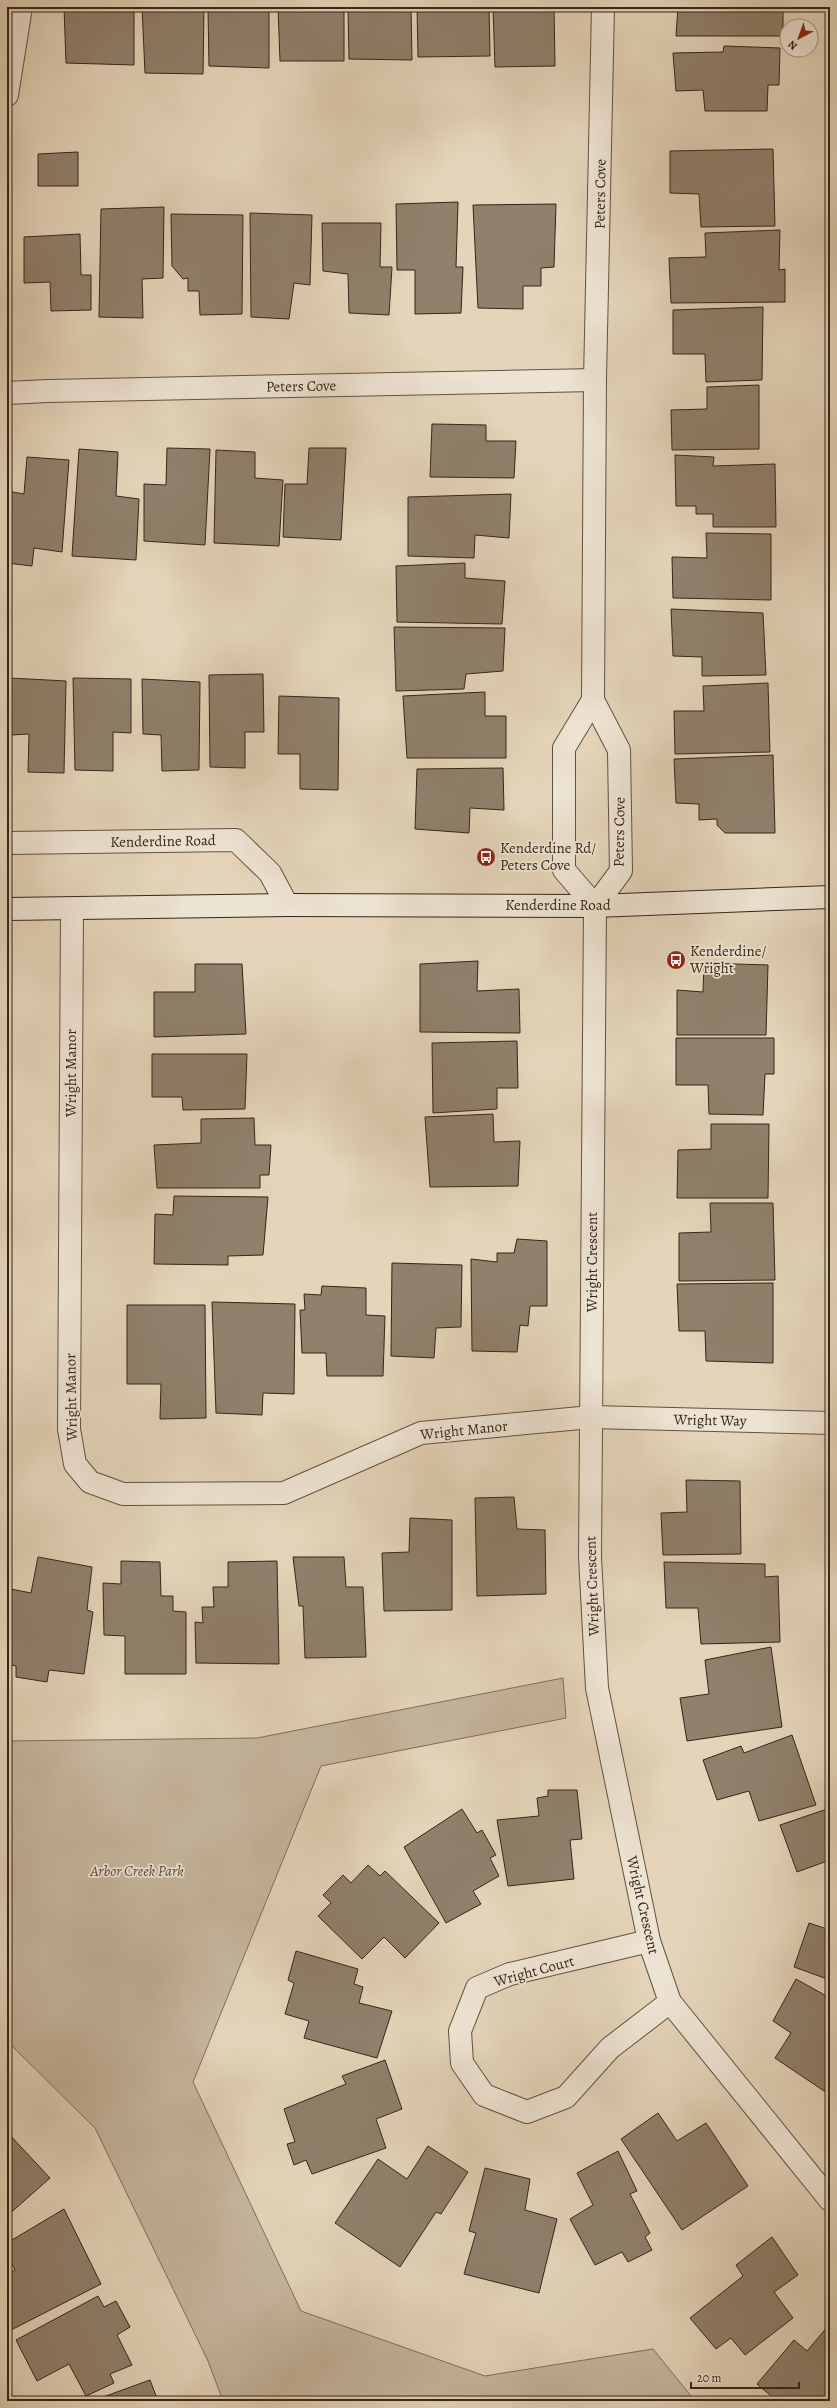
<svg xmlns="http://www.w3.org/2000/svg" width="837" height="2408" viewBox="0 0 837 2408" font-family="Alegreya,serif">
  <rect width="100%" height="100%" fill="#e4d4b9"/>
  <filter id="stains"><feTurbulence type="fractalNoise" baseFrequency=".005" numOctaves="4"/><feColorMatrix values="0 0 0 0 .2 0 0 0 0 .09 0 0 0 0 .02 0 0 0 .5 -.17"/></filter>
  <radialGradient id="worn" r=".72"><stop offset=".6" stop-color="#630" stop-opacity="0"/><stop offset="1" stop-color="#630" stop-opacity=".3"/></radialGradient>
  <!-- green -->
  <polygon fill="#c6b69e" stroke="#7d6e5b" points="563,1678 566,1718 321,1766 193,2082 301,2311 485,2376 653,2349 695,2401 223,2401 208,2361 95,2128 7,2041 7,1741 257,1738"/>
  <!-- building -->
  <g fill="#90806c" stroke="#342618">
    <polygon points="64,7 134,7 134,65 66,63"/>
    <polygon points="142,7 204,7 203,74 145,73"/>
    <polygon points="227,7 269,7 269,68 209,66 208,11"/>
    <polygon points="278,7 344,7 344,61 280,61"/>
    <polygon points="348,7 411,7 412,60 349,59"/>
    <polygon points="417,7 489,7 490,56 418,57"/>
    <polygon points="493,7 554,7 555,66 495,67"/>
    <polygon points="678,7 783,7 783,36 676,36"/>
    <polygon points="724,46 780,48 779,85 768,85 767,111 705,111 703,90 676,91 673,53 723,52"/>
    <polygon points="773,149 775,226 701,227 699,194 670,193 670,151"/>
    <polygon points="78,152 78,186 38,186 38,154"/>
    <polygon points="458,202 456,267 463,267 461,313 415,314 415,270 397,270 396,204"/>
    <polygon points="556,204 554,267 541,268 541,286 523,286 523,309 478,308 473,205"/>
    <polygon points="164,207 163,278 142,279 143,318 99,317 101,209"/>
    <polygon points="250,213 312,215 310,285 294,283 289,319 251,317"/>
    <polygon points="171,214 243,215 242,314 200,315 199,291 188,291 188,278 183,279 172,266"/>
    <polygon points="322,223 381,223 380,267 392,267 389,315 349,313 348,274 323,271"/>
    <polygon points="780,230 779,270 785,269 785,302 671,303 669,258 706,257 705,233"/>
    <polygon points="80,234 81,275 91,275 91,310 51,311 50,282 24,283 24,237"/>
    <polygon points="763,307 762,380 706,382 705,354 673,354 673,310"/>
    <polygon points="759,385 759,449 672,450 671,410 707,409 707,387"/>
    <polygon points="432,424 486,425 486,441 516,441 514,478 430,477"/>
    <polygon points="167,448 210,449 205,545 144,541 144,484 166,485"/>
    <polygon points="309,448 346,448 341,540 283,537 285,484 307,484"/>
    <polygon points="79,449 118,452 116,496 139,499 136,560 72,556"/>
    <polygon points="216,450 255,452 255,478 283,480 279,546 214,543"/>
    <polygon points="675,455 714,457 713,466 775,464 776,527 713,527 713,514 696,514 696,506 676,506"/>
    <polygon points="27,457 69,460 62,552 34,548 32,566 7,563 7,491 24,494"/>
    <polygon points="511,494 509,538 475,535 474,558 408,556 408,497"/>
    <polygon points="706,533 771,534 771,600 673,598 672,557 707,558"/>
    <polygon points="465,563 465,578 505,581 502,624 397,622 396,566"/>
    <polygon points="671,609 763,613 766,675 702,676 702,657 673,656"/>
    <polygon points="394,627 505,628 503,671 466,674 464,689 396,691"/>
    <polygon points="263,674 264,732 245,732 245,768 210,767 209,675"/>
    <polygon points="10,678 66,681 64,773 28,772 29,734 11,735"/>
    <polygon points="73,678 131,679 131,733 113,732 113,771 75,770"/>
    <polygon points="142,679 200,682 199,770 162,771 161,735 143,734"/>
    <polygon points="768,683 770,752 675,754 674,711 704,711 703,686"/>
    <polygon points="485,692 485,716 506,716 506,758 407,758 403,696"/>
    <polygon points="279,696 339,698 338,790 300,789 300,754 278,754"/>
    <polygon points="773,755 775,833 725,833 717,825 717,819 699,820 699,804 676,803 674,759"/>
    <polygon points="503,768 504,810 470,808 469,833 415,829 417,769"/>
    <polygon points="478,961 477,991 519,989 520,1033 420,1032 420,964"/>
    <polygon points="704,963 768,965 766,1035 677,1035 677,990 703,992"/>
    <polygon points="195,964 242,964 246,1034 154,1037 154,992 195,992"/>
    <polygon points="676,1038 774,1038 774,1074 765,1074 763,1115 709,1114 708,1085 676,1085"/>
    <polygon points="517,1041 518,1088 497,1088 497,1109 433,1113 432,1043"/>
    <polygon points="152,1054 247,1054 245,1109 183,1110 182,1097 152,1097"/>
    <polygon points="493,1114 494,1142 520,1141 518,1186 430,1187 425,1117"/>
    <polygon points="254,1118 255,1145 271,1145 269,1175 260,1175 260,1188 157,1188 154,1145 201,1143 201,1119"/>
    <polygon points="711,1124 769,1124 768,1198 677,1198 678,1150 711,1149"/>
    <polygon points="174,1196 268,1197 263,1255 228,1256 228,1265 154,1264 155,1214 173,1215"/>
    <polygon points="710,1203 773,1203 775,1280 679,1281 679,1233 711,1232"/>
    <polygon points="517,1239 547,1241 547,1306 530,1306 528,1326 520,1325 517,1352 472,1351 471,1259 497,1262 497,1253 514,1253"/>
    <polygon points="392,1263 462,1265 461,1327 436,1328 434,1358 391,1356"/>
    <polygon points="773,1283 773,1363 706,1361 705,1331 679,1331 677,1284"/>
    <polygon points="322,1286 366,1288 366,1315 385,1316 383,1376 327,1376 326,1353 302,1353 300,1310 305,1310 304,1294 321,1295"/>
    <polygon points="212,1302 295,1304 294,1394 263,1393 262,1415 216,1413"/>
    <polygon points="127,1305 205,1305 206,1418 160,1419 161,1384 127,1384"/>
    <polygon points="686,1480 740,1481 741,1554 663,1555 661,1513 687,1512"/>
    <polygon points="514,1497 517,1529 545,1530 546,1594 477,1596 475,1498"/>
    <polygon points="410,1518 452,1520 452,1610 384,1611 382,1553 409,1552"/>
    <polygon points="38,1557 92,1567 87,1610 93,1612 84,1674 49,1670 47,1682 16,1677 16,1666 7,1664 7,1611 11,1589 31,1593"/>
    <polygon points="293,1557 344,1557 346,1587 363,1587 366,1657 305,1658 303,1606 299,1606"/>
    <polygon points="121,1561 160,1562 161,1596 173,1596 173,1611 186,1612 186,1674 125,1674 125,1636 104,1635 103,1583 121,1584"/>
    <polygon points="277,1561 279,1664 196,1663 195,1622 203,1623 202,1607 214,1607 213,1587 228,1587 228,1562"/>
    <polygon points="664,1562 765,1564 765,1577 778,1576 780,1642 701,1644 698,1608 666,1608"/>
    <polygon points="771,1647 782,1727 687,1741 680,1698 709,1694 705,1660"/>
    <polygon points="792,1735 816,1805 759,1821 749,1791 717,1800 703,1760 741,1746 744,1753"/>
    <polygon points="548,1790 577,1790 582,1839 570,1840 574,1879 508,1886 497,1820 539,1816 537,1798 548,1796"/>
    <polygon points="830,1808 830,1860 797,1872 780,1825"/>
    <polygon points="462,1809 477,1833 482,1830 496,1855 490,1858 499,1876 473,1891 481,1904 446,1923 404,1847"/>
    <polygon points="368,1865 380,1876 385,1871 439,1923 405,1958 384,1937 362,1959 318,1916 331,1903 323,1895 343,1875 351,1883"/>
    <polygon points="809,1923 830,1930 830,1980 794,1967"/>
    <polygon points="296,1951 358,1969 354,1984 363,1987 359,2003 392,2011 377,2058 304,2038 309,2021 285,2014 294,1983 288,1980"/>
    <polygon points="796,1979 830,1998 830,2009 827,2014 830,2015 830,2095 775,2058 791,2033 773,2021"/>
    <polygon points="385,2060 402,2109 376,2119 386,2148 312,2174 306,2160 294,2165 287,2144 295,2142 284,2109 346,2084 342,2076"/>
    <polygon points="658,2113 677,2141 706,2123 748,2186 682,2230 621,2139"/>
    <polygon points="7,2132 50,2178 7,2216"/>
    <polygon points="428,2146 468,2172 441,2214 436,2212 400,2267 335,2223 378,2159 407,2179"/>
    <polygon points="618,2151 637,2191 630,2194 650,2233 645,2237 652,2250 628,2262 622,2252 595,2265 570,2219 593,2205 577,2173"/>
    <polygon points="485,2168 530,2179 525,2210 557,2219 539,2293 464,2274 476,2233 469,2231"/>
    <polygon points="64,2209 101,2284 11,2330 7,2323 7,2275 15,2270 7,2255 7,2243"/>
    <polygon points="772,2237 798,2275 774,2292 793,2318 745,2355 731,2338 716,2349 690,2318 743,2276 736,2265"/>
    <polygon points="98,2296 104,2307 116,2301 130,2327 117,2335 132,2365 110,2374 114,2383 86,2396 69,2364 37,2381 16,2340"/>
    <polygon points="829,2325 829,2401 777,2401 757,2384 794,2340 807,2351"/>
    <polygon points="150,2380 158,2401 92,2401"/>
  </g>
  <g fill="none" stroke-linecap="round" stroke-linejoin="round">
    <defs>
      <g id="street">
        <polyline points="7,95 21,7"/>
        <polyline points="7,393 48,391 595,380"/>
        <polyline points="593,700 564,748 564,870 595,906"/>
        <polyline points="7,843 236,840 270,873 287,905"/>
        <polyline points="595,906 590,1557 597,1688 649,1941 670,2002 830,2200"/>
        <polyline points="595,906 621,871 619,750 593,700 595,380 603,7"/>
        <polyline points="72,909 69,1429 75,1464 90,1482 123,1494 284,1493 421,1433 591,1417 830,1423"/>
        <polyline points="649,1941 510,1974 477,1988 460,2031 462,2063 484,2095 527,2112 566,2097 610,2048 670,2002"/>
      </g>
      <polyline id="secondary" points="7,909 287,905 595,906 830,897"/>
    </defs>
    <!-- street casing -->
    <use href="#street" stroke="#605240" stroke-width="24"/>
    <!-- secondary casing -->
    <use href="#secondary" stroke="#342618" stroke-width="24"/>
    <!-- street -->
    <use href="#street" stroke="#ede3d2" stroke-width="22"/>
    <!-- secondary -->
    <use href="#secondary" stroke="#ede3d2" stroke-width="22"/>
  </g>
  <!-- icons -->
  <defs>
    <symbol id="bus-disc" viewBox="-11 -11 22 22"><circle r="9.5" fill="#8f2418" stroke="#ede3d2"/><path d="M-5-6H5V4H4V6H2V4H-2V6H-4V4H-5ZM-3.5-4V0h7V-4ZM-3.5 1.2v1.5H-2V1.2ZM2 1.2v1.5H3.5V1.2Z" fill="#fff"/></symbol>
  </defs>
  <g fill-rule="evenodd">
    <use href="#bus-disc" x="475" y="846" width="22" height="22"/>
    <use href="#bus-disc" x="665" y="949" width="22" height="22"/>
  </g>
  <g text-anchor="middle" stroke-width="3.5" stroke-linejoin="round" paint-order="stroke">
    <!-- street labels -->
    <g font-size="15" fill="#342618" stroke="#ede3d2">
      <text transform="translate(600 194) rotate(-89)" y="5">Peters Cove</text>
      <text transform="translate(301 386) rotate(-1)" y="5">Peters Cove</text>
      <text transform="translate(619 832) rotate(-89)" y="5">Peters Cove</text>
      <text transform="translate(163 841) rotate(-1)" y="5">Kenderdine Road</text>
      <text x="558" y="910">Kenderdine Road</text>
      <text transform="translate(71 1073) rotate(-90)" y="5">Wright Manor</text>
      <text transform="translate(592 1262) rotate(-90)" y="5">Wright Crescent</text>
      <text transform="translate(71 1397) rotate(-91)" y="5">Wright Manor</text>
      <text transform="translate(710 1420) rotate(1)" y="5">Wright Way</text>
      <text transform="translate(464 1430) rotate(-6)" y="5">Wright Manor</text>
      <text transform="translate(592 1586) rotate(-92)" y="5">Wright Crescent</text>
      <text transform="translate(643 1905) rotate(77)" y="5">Wright Crescent</text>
      <text transform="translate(534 1971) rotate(-15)" y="5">Wright Court</text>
    </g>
    <!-- poi labels -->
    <g font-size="15" fill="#342618" stroke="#ede3d2" text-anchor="start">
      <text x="500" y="853">Kenderdine Rd/<tspan x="500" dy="17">Peters Cove</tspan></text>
      <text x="690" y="956">Kenderdine/<tspan x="690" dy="17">Wright</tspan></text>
    </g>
    <!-- park labels -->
    <g font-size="15" font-style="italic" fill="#584a3a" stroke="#ede3d2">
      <text x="137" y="1876">Arbor Creek Park</text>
    </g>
  </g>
  <!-- margin -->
  <rect width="837" height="2408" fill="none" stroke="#e4d4b9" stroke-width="24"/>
  <rect x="8" y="8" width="821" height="2392" fill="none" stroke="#342618" stroke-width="2"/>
  <rect x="12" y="12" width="813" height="2384" fill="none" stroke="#342618"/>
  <!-- north arrow -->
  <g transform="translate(799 38) rotate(221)"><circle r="19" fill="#ede3d2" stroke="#a39788"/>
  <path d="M0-3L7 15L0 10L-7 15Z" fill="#8f2418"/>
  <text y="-6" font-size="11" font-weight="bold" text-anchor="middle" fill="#342618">N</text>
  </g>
  <!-- scale -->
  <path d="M691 2382v6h108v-6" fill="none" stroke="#342618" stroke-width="2"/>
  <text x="697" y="2382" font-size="12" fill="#342618" stroke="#ede3d2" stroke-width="3" paint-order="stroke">20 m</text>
  <rect width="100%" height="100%" filter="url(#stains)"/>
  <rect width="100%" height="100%" fill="url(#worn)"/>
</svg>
